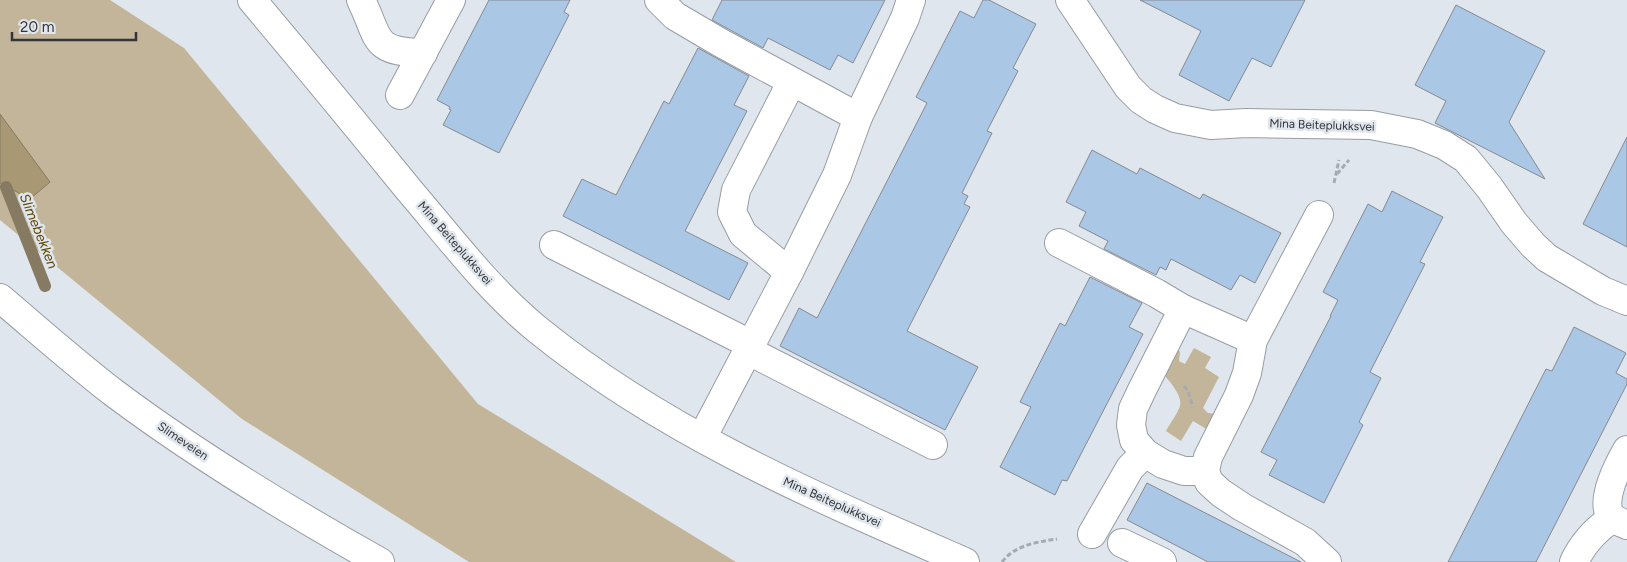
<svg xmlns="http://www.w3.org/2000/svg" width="1627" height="562" viewBox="0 0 1627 562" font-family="Figtree,sans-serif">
  <rect width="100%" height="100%" fill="#e0e6ed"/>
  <!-- green -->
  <g fill="#c2b59a">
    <polygon points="0,0 110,0 184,48 478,404 736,562 469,562 242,419 0,220"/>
    <path d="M1175 345 1180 352 1179 361 1185 364 1194 348 1211 357 1205 368 1219 377 1203 408 1208 413 1216 414 1208 430 1193 421 1181 441 1166 431C1170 423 1177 415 1180 406 1183 395 1168 380 1162 372Z"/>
  </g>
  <!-- water -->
  <polygon fill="#a99874" stroke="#867a62" points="0,114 50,182 30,199 0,183"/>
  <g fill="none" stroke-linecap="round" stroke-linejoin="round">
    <!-- stream -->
    <polyline stroke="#867a62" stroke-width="12" points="6,187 45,286"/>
  </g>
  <!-- building -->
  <g fill="#abc7e6" stroke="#858a91">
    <polygon points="489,0 570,0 564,12 569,15 499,153 443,125 451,110 449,109 450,107 437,100"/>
    <polygon points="722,0 885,0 853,63 838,55 830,70 768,38 763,48 712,20"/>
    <polygon points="983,0 989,0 1036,24 1013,68 1018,71 987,131 992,133 962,193 968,196 964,204 970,207 907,331 978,367 945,430 780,346 799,308 817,318 927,103 916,97 960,11 974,18"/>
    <polygon points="1140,0 1305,0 1271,67 1252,58 1229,101 1179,75 1201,31"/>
    <polygon points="1456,5 1545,51 1509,122 1545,179 1435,123 1446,101 1415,85"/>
    <polygon points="698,48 749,76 734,105 747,111 685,231 748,263 729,300 563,216 582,179 616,195 664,101 669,104"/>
    <polygon points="1627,137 1627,247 1583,224"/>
    <polygon points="1092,150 1137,174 1140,168 1200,199 1203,194 1281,233 1255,283 1240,275 1231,290 1171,259 1166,270 1160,267 1156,275 1104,249 1108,241 1079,226 1086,212 1066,202"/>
    <polygon points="1392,191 1443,217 1420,262 1425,264 1370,372 1381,378 1359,422 1363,425 1324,503 1269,475 1277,460 1261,452 1331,316 1330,316 1338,300 1323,292 1368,204 1382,212"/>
    <polygon points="1090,277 1142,303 1129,327 1143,334 1067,481 1062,480 1055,495 1000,467 1031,407 1020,402 1060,323 1065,326"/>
    <polygon points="1574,327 1626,353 1616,373 1627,379 1627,384 1536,562 1448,562 1546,369 1552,371"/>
    <polygon points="1147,483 1301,562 1208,562 1127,520"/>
  </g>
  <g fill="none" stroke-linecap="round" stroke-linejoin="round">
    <defs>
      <g id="minor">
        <path d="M252 0C305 63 357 126 409 190 450 238 489 290 538 330 665 433 816 497 965 562"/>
        <path d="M361 0C380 38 371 52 423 53"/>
        <polyline points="659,0 675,16 721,43 858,117"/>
        <polyline points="1070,0 1128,87 1141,100 1155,109 1175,118 1211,125 1246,123 1371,125 1417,134 1444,145 1466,159 1489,187 1514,223 1533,245 1547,258 1603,291 1627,301"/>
        <polyline points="400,95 451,0"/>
        <polyline points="1319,215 1253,340 1247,373 1239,395 1208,457 1205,471 1209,482 1221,493 1242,507 1305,542 1327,562"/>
        <polyline points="1059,243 1156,293 1183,309 1253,340"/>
        <polyline points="554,245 750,344"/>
        <polyline points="789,272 743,234 732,212 736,190 791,83"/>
        <path d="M0 298C38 330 75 363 114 393 198 456 289 511 380 562"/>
        <polyline points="1183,309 1142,390 1133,409 1131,425 1134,440 1145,453 1163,464 1184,471 1205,471"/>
        <polyline points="747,350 933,445"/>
        <polyline points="702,438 789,272 837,175 858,117 905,18 911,0"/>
        <path d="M1627 450C1619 464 1598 503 1612 517 1616 521 1623 523 1627 525"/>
        <polyline points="1092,534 1130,468 1145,453"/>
        <polyline points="1122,543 1162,562"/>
        <path d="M1574 562C1583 543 1596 529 1613 518"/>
      </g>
    </defs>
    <!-- minor casing -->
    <use href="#minor" stroke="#989da4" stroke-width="30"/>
    <!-- path -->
    <g stroke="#a6abb1" stroke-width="3" stroke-dasharray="5 2.5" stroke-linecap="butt">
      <polyline points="1337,174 1349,160"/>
      <polyline points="1334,183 1339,160"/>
      <polyline points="1184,386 1188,391 1193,407"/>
      <path d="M1002 562C1015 545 1037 542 1057 539"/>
    </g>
    <!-- minor -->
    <use href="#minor" stroke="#fff" stroke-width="28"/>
  </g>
  <g text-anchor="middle" stroke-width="5" stroke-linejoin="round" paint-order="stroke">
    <!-- street labels -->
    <g font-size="12" fill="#333538" stroke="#e0e6ed">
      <text transform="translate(1322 125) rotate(2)" y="4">Mina Beiteplukksvei</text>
      <text transform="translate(455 243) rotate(49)" y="4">Mina Beiteplukksvei</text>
      <text transform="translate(183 441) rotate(34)" y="4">Slimeveien</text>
      <text transform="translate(832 502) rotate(24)" y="4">Mina Beiteplukksvei</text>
    </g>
    <!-- water labels -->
    <g font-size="14" font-style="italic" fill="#624804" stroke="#e0e6ed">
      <text transform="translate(39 231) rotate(68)" y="5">Slimebekken</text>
    </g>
  </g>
  <!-- scale -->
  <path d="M12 32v8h124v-8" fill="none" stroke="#333538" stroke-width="2.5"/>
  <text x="20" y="32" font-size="15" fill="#333538" stroke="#e0e6ed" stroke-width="4" paint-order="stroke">20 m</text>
</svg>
